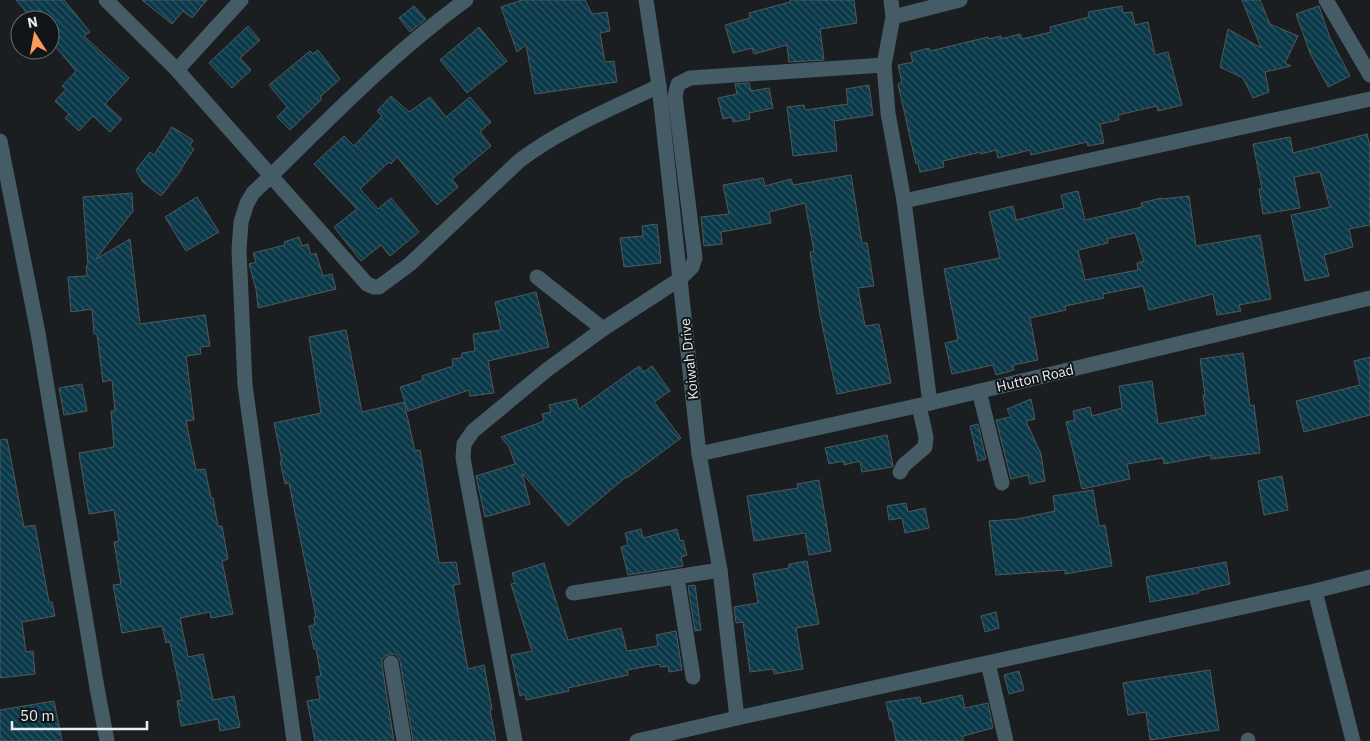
<svg xmlns="http://www.w3.org/2000/svg" width="1370" height="741" viewBox="0 0 1370 741" font-family="'IBM Plex Sans',sans-serif">
  <defs>
    <pattern id="building-back-hatch" width="6" height="6" patternUnits="userSpaceOnUse" patternTransform="scale(1.25)"><rect width="6" height="6" fill="#0a3949"/><path d="M-1 5l2 2M0 0l6 6M5-1l2 2" fill="none" stroke="#2e5664"/></pattern>
  </defs>
  <rect width="100%" height="100%" fill="#1a1e21"/>
  <!-- building -->
  <g fill="url(#building-back-hatch)" stroke="#53585b" fill-rule="evenodd">
    <polygon points="16,0 64,0 90,32 84,36 129,78 105,104 122,119 110,132 93,116 79,131 65,118 69,114 55,101 66,89 62,86 76,71 50,40 50,20 33,20"/>
    <polygon points="142,0 207,0 192,18 183,11 172,24"/>
    <polygon points="522,0 585,0 592,14 607,12 610,31 600,33 605,62 614,61 617,82 535,94 526,45 517,52 501,7"/>
    <polygon points="790,0 854,0 857,23 820,29 824,60 789,62 787,45 754,54 752,48 733,53 725,25 750,18 749,13 790,2"/>
    <polygon points="1242,0 1260,0 1270,24 1298,36 1285,63 1291,66 1265,72 1269,92 1253,98 1243,78 1220,67 1228,29 1261,48"/>
    <polygon points="414,6 426,19 410,32 399,18"/>
    <polygon points="1122,6 1123,13 1132,12 1135,25 1148,22 1155,55 1168,52 1182,105 1158,111 1157,106 1118,115 1119,120 1100,124 1104,143 1088,146 1087,142 1031,155 1030,150 998,158 996,150 981,154 981,152 943,161 944,167 920,172 918,163 916,164 898,84 902,82 898,65 913,62 910,53 929,48 930,51 988,37 988,39 1001,36 1001,39 1020,34 1022,39 1051,32 1050,27 1089,17 1088,12"/>
    <polygon points="1319,6 1330,38 1350,76 1328,87 1310,53 1296,14"/>
    <polygon points="248,26 260,40 240,58 251,70 232,88 209,63"/>
    <polygon points="479,27 507,61 467,93 440,60"/>
    <polygon points="318,50 340,79 320,97 322,99 290,130 277,117 287,107 269,85 310,51 313,54"/>
    <polygon points="749,83 751,91 769,88 773,108 749,113 750,119 733,122 732,117 723,119 718,98 737,94 735,84"/>
    <polygon points="869,85 873,115 834,121 837,151 793,156 787,107 804,105 805,110 848,104 846,89"/>
    <polygon points="391,96 409,112 430,97 446,117 470,97 491,122 480,132 491,146 452,179 458,187 437,205 397,157 391,164 389,162 360,189 378,209 391,198 419,232 390,256 381,245 361,261 334,227 357,209 314,164 344,136 354,146 382,116 377,111"/>
    <polygon points="172,127 193,140 190,146 194,149 181,169 182,169 161,196 143,182 136,170 150,152 154,155"/>
    <polygon points="1367,134 1370,146 1370,225 1349,229 1353,247 1324,255 1329,276 1305,281 1291,215 1330,207 1320,172 1294,177 1300,208 1263,214 1259,189 1262,189 1253,144 1290,137 1293,153"/>
    <polygon points="851,175 862,243 867,243 874,286 858,288 865,326 879,324 891,383 837,394 820,315 810,252 814,251 805,203 769,212 771,223 721,232 722,244 704,246 701,217 729,214 723,185 763,178 765,186 791,179 793,185"/>
    <path d="M1078 191 1085 220 1142 207 1141 203 1162 198V199L1189 196 1196 246 1260 235 1271 299 1239 305 1241 311 1217 315 1213 294 1149 310 1143 286 1103 294 1104 298 1065 306 1066 310 1030 318 1038 360 1013 365 1014 370 996 375 993 365 952 374 945 343 958 340 944 269 1000 258 989 212 1013 206 1016 220 1064 208 1061 195ZM1135 233 1144 261 1137 263 1138 270 1085 280 1078 250 1108 243 1107 239Z"/>
    <polygon points="132,193 133,211 96,259 130,239 140,324 205,315 210,346 200,347 201,354 186,356 194,420 186,421 196,470 205,469 211,498 213,498 218,526 222,526 228,559 222,561 233,614 211,618 210,612 180,618 188,657 203,654 213,700 234,696 240,727 220,731 218,719 181,726 177,701 182,700 170,642 166,643 162,626 122,633 113,585 121,584 114,542 119,541 114,510 89,514 79,453 114,447 111,411 115,411 112,380 103,382 97,334 94,334 92,309 71,312 68,277 87,276 86,266 88,265 83,197"/>
    <polygon points="197,197 219,232 186,251 165,217"/>
    <polygon points="657,224 661,263 624,267 620,238 643,236 642,226"/>
    <polygon points="299,237 302,246 308,244 311,255 316,253 323,276 332,274 336,289 258,308 256,289 249,264 256,262 253,253 285,245 284,242"/>
    <polygon points="536,292 549,347 488,361 494,393 470,396 469,390 408,411 400,387 423,380 422,376 453,366 452,359 461,358 462,353 475,351 473,334 501,330 495,302"/>
    <polygon points="346,330 362,412 404,402 415,451 420,450 439,563 456,562 460,584 453,585 466,659 468,669 484,665 492,709 490,710 496,741 413,741 400,661 398,657 395,654 390,654 385,656 382,660 382,665 394,741 315,741 307,701 320,699 316,677 321,676 316,649 314,649 309,626 315,625 314,617 316,617 289,483 285,484 280,461 282,461 274,423 321,413 309,337"/>
    <polygon points="1243,353 1250,406 1254,405 1260,453 1211,459 1211,455 1164,464 1163,458 1127,464 1130,479 1082,489 1066,422 1075,420 1073,411 1090,407 1092,416 1122,408 1119,386 1152,381 1158,424 1206,415 1203,395 1205,395 1200,359"/>
    <polygon points="1370,357 1370,415 1304,432 1296,401 1360,385 1354,361"/>
    <polygon points="639,366 644,372 652,366 670,391 654,402 681,438 627,478 626,477 568,526 522,473 530,504 485,517 476,476 515,464 509,447 501,437 544,421 542,414 551,412 549,405 576,399 579,409"/>
    <polygon points="82,384 87,411 64,415 59,388"/>
    <polygon points="1031,399 1035,419 1026,421 1041,454 1045,481 1030,484 1028,475 1011,479 996,420 1011,417 1007,409"/>
    <polygon points="978,424 986,459 978,461 970,426"/>
    <polygon points="887,435 893,466 892,467 862,472 860,461 844,465 843,461 829,464 825,448"/>
    <polygon points="7,439 24,527 35,525 49,602 52,602 55,616 22,622 26,652 33,651 35,674 0,678 0,440"/>
    <polygon points="1282,476 1288,510 1264,515 1258,481"/>
    <polygon points="819,480 831,551 809,555 805,533 754,541 747,496 798,488 797,484"/>
    <polygon points="1093,490 1099,526 1105,525 1112,566 1065,574 1065,570 996,575 989,521 1017,519 1055,511 1053,496"/>
    <polygon points="906,503 908,512 925,508 929,528 905,533 902,518 889,520 887,506"/>
    <polygon points="641,529 643,538 677,529 680,541 683,540 687,555 681,557 683,566 628,575 621,547 628,545 625,533"/>
    <polygon points="807,561 819,624 796,628 803,669 774,674 773,669 750,672 743,622 736,623 734,607 758,603 753,574 789,568 789,564"/>
    <polygon points="1226,562 1230,584 1198,591 1199,593 1150,602 1146,577"/>
    <polygon points="544,563 568,640 621,628 627,651 657,646 658,645 656,635 676,631 682,670 669,672 668,666 660,667 660,664 627,670 628,675 568,688 569,691 526,700 525,694 520,696 511,655 532,651 511,584 515,583 512,573"/>
    <polygon points="695,585 701,630 695,631 688,586"/>
    <polygon points="996,612 999,628 985,632 981,616"/>
    <polygon points="1210,670 1219,730 1150,740 1146,712 1128,715 1123,683"/>
    <polygon points="1019,671 1024,690 1009,694 1004,675"/>
    <polygon points="962,695 965,708 988,703 993,728 963,736 963,741 896,741 892,720 890,720 886,702 920,697 921,704"/>
    <polygon points="54,701 62,741 0,741 0,710"/>
  </g>
  <g fill="none" stroke-linecap="round" stroke-linejoin="round">
    <!-- minor -->
    <g stroke="#455b65" stroke-width="15">
      <path d="M106 0 177 70 367 284 374 287H379L410 264 519 161C561 129 611 109 659 86"/>
      <polyline points="646,0 659,86 699,454 720,570 737,718"/>
      <polyline points="891,0 893,17 884,65 888,113 904,201 930,403"/>
      <polyline points="1326,0 1370,75"/>
      <polyline points="893,17 960,0"/>
      <polyline points="177,70 241,0"/>
      <polyline points="0,141 38,333 97,688 107,741"/>
      <polyline points="904,201 1370,99"/>
      <polyline points="537,277 603,329"/>
      <polyline points="979,391 1002,483"/>
      <polyline points="699,454 930,403 1370,298"/>
      <polyline points="900,472 904,465 925,447 926,437 919,406"/>
      <polyline points="677,577 693,677"/>
      <polyline points="1315,591 1353,741"/>
      <polyline points="573,593 720,570"/>
      <polyline points="391,663 404,741"/>
      <polyline points="988,663 1006,741"/>
      <polyline points="1248,740 1248,741"/>
      <path d="M294 741 245 385 239 250 241 222 247 203 253 193C322 127 388 56 466 0"/>
      <polyline points="515,741 463,458 464,444 473,431 548,369 603,329 680,279 692,267 695,258 675,96 678,84 690,78 884,65"/>
      <polyline points="637,741 737,718 1315,591 1370,577"/>
    </g>
  </g>
  <g text-anchor="middle" stroke-width="4" stroke-linejoin="round" paint-order="stroke">
    <!-- street labels -->
    <g font-size="14" fill="#eaedee" stroke="#111517">
      <text transform="translate(689 359) rotate(-96)" y="5">Koiwah Drive</text>
      <text transform="translate(1035 378) rotate(-13)" y="5">Hutton Road</text>
    </g>
  </g>
  <!-- north arrow -->
  <g transform="translate(35 35) rotate(349)"><circle r="24" fill="#111517" stroke="#686b6d"/>
  <path d="M0-4L9 19L0 12L-9 19Z" fill="#ff9b5a"/>
  <text y="-8" font-size="14" font-weight="bold" text-anchor="middle" fill="#eaedee">N</text>
  </g>
  <!-- scale -->
  <path d="M12 721v8h135v-8" fill="none" stroke="#eaedee" stroke-width="2.5"/>
  <text x="20" y="721" font-size="15" fill="#eaedee" stroke="#111517" stroke-width="4" paint-order="stroke">50 m</text>
</svg>
